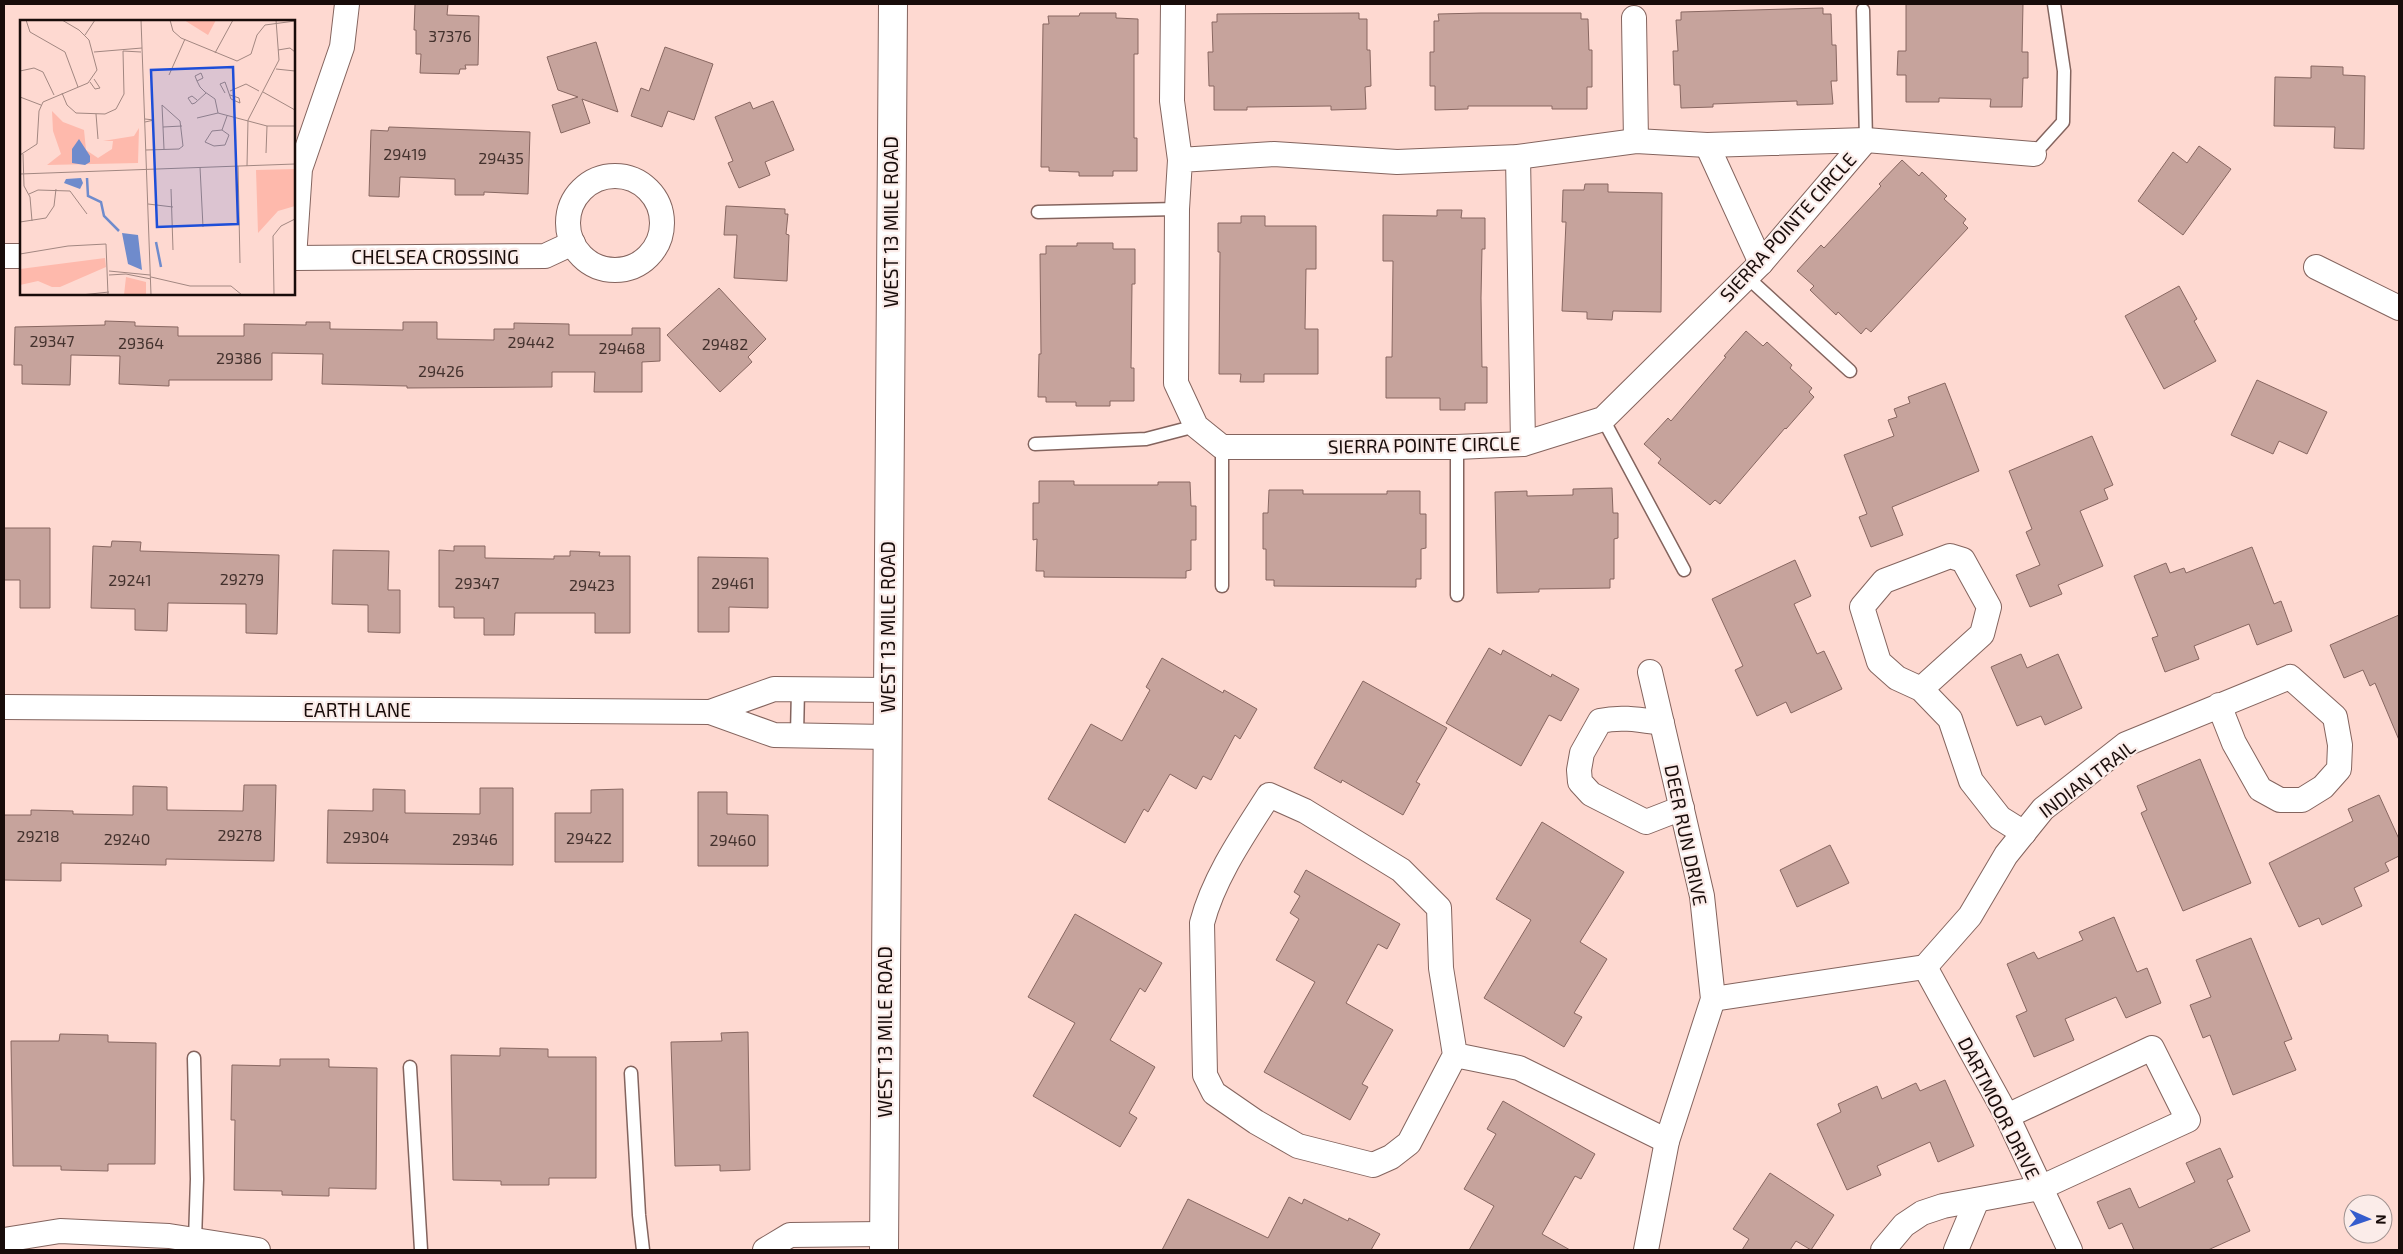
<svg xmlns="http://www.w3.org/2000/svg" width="2403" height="1254" viewBox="0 0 2403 1254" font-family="'Exo 2',sans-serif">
  <rect width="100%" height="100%" fill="#fed9d1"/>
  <!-- building -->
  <g fill="#c6a39c" stroke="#886761">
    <polygon points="415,4 448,4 447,15 479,16 478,65 465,65 466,69 460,69 459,74 420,73 421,54 416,54 416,30 414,30"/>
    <polygon points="1906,4 2023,4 2022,52 2028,52 2028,78 2023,78 2022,107 1990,107 1991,99 1939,98 1939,102 1906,102 1906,75 1897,75 1898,51 1906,51"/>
    <polygon points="1823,8 1823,14 1831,14 1832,45 1836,45 1837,81 1831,81 1833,104 1797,105 1797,101 1713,104 1713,107 1681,108 1680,85 1674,85 1673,51 1678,51 1676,20 1681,20 1681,12"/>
    <polygon points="1080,13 1116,13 1116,18 1138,19 1138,54 1134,54 1134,138 1137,138 1137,171 1113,171 1113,176 1079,176 1079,172 1049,171 1049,167 1041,167 1043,24 1049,24 1048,16 1079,16"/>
    <polygon points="1359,13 1359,19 1367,19 1367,50 1370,50 1371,86 1365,87 1366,109 1331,110 1331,106 1247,107 1247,110 1214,110 1214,86 1209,86 1208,52 1213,52 1212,22 1217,22 1217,14"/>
    <polygon points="1481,13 1581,13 1581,19 1588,19 1589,50 1592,50 1592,87 1587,87 1587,109 1552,109 1552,106 1468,106 1468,109 1435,110 1435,86 1430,86 1430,52 1434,52 1434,21 1439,21 1438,14"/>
    <polygon points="596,42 618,112 582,99 590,123 561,133 552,105 578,97 558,90 547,57"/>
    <polygon points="665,47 713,64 694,120 668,111 662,127 631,116 641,88 649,91"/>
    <polygon points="2311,66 2343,67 2343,75 2365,76 2364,149 2334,148 2335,127 2274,126 2275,77 2311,78"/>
    <polygon points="773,101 794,150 765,162 770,175 739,188 728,163 733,161 715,117 750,102 753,109"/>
    <polygon points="389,127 530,132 528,194 484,192 484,195 455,195 455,179 400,177 399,197 369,196 371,130 388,131"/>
    <polygon points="2199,146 2231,169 2183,235 2138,201 2173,152 2187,163"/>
    <polygon points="1902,160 1919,176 1922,172 1947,196 1944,199 1966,219 1963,223 1968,228 1871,332 1866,328 1861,334 1838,312 1836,315 1810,290 1814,286 1797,271 1821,245 1824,248 1881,186 1879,184"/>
    <polygon points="1585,184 1608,184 1608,192 1662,193 1661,312 1613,311 1612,320 1587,319 1587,312 1562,311 1566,222 1562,222 1563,190 1584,190"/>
    <polygon points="726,206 785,209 785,214 788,214 786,234 789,235 787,281 734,278 737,235 724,235"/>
    <polygon points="1437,210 1462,210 1461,218 1485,218 1485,249 1482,249 1481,298 1482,367 1487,367 1487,403 1465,403 1465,410 1440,410 1440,398 1386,398 1386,357 1392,357 1393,261 1383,261 1383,215 1437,216"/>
    <polygon points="1241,216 1265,216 1265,226 1316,226 1316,269 1306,269 1305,329 1318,329 1318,374 1264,374 1264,382 1240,382 1241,374 1219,374 1220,252 1218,252 1218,223 1241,223"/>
    <polygon points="1077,243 1113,243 1113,249 1135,249 1135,284 1132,284 1131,368 1134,368 1134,401 1110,401 1110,406 1076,406 1076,402 1046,402 1046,397 1038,397 1039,354 1041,354 1040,254 1046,254 1046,246 1077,246"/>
    <polygon points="2179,286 2197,319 2194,321 2216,361 2164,389 2125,316"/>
    <polygon points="719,288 766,339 748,357 752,362 720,392 667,335"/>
    <polygon points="105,321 135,322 135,326 178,327 178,336 244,336 244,324 306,325 306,322 330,322 330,329 403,330 403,322 437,322 437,339 494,340 494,329 514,329 514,323 569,324 569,335 632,335 632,328 660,328 660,361 642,362 642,392 594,392 595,372 552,372 552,387 407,388 407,386 322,384 323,354 272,353 272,380 169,380 169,386 119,384 120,356 71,355 70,385 22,384 22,365 14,365 15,327 105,325"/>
    <polygon points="1746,331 1763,346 1767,342 1792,365 1790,368 1812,388 1809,392 1814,397 1786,429 1785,428 1720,504 1715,500 1710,505 1658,463 1661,459 1644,444 1668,418 1671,421 1726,357 1724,356"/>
    <polygon points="2257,380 2327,412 2307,454 2279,441 2273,454 2231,435"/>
    <polygon points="1945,383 1979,471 1892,507 1903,535 1871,547 1859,517 1867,514 1844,455 1894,436 1888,420 1897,417 1894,409 1910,403 1908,397"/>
    <polygon points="2092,436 2113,485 2104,489 2108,499 2080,511 2103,566 2058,585 2062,594 2030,607 2016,575 2040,565 2026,532 2032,529 2009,471"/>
    <polygon points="1039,481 1074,481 1074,485 1158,485 1158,482 1190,482 1191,506 1196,506 1196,540 1191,540 1191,570 1186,571 1186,578 1044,577 1044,571 1036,571 1037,539 1033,540 1033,503 1039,503"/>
    <polygon points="1612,488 1613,513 1618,513 1618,538 1614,539 1614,579 1610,579 1610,588 1539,589 1539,592 1497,593 1495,492 1527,491 1527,496 1573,495 1573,489"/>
    <polygon points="1269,490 1303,490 1303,494 1387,494 1387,491 1420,491 1420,514 1426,514 1426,548 1421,549 1421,579 1416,579 1416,587 1274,586 1274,580 1266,580 1266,549 1263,549 1263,513 1268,513"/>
    <polygon points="4,528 50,528 50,608 20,608 20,580 4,580"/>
    <polygon points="112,541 141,542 140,551 279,555 277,634 246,633 246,604 168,603 167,631 135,630 135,609 91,608 93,546 111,547"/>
    <polygon points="454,546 485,546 485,558 554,559 554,556 570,556 570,551 600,552 599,556 630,556 630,633 595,633 595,613 515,613 514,635 484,635 484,618 454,618 454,607 439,607 439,550 454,551"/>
    <polygon points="2252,547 2274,604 2281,601 2292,631 2257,645 2249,624 2194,646 2199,659 2165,672 2152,638 2158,636 2134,576 2166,563 2170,573 2184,568 2186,573"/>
    <polygon points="333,550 389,551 388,590 400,590 400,633 368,632 368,605 332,604"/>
    <polygon points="698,557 768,558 768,608 729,607 729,632 698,632"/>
    <polygon points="1795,560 1811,596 1794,604 1817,654 1824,651 1842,689 1791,713 1786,702 1757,716 1735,670 1743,666 1712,599"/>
    <polygon points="2399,615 2399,740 2375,683 2370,686 2363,670 2344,678 2330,645"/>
    <polygon points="1489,648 1501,655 1503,650 1551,677 1552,674 1579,689 1561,721 1549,715 1521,766 1446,723"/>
    <polygon points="2021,654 2027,668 2058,654 2082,708 2045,725 2041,716 2017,726 1991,667"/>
    <polygon points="1162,658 1223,693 1224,690 1257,709 1240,739 1235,735 1211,780 1203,776 1196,789 1170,774 1148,812 1144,809 1125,843 1048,799 1091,724 1122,741 1150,690 1146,687"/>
    <polygon points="1363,681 1447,728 1416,782 1420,784 1403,815 1342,780 1341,783 1314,768"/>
    <polygon points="2200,759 2251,883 2183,911 2141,813 2147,810 2137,786"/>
    <polygon points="244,785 276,785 274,861 166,859 166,865 61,863 61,881 4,880 4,815 31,815 31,810 73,811 73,814 133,815 133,786 167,787 167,810 243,811"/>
    <polygon points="480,788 513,788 513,865 327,863 328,810 373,811 373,789 405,790 405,813 480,814"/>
    <polygon points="623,789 623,862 555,862 555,813 591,813 591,790"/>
    <polygon points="698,792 727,792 727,814 768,815 768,866 698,866"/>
    <polygon points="2379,795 2399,839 2399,856 2385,863 2389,871 2354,888 2362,906 2322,925 2319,918 2299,927 2269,863 2353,821 2348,809"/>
    <polygon points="1542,822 1624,872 1580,942 1607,959 1574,1013 1582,1017 1564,1047 1484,998 1531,920 1496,899"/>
    <polygon points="1830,845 1849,883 1797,907 1780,870"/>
    <polygon points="1306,870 1400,924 1387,949 1378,944 1346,1003 1393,1030 1362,1084 1368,1087 1350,1120 1264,1072 1315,982 1276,960 1299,919 1290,913 1300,896 1294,892"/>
    <polygon points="1075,914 1162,963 1145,992 1140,988 1110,1040 1155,1067 1129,1113 1137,1118 1120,1147 1033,1096 1075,1023 1028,997"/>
    <polygon points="2114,917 2137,972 2147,968 2161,1003 2126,1018 2116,997 2065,1019 2074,1040 2034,1057 2016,1016 2027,1011 2007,964 2034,952 2038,959 2083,940 2079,932"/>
    <polygon points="2251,938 2292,1039 2284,1042 2296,1070 2233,1095 2210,1035 2203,1038 2190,1005 2211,997 2196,960"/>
    <polygon points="748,1032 750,1170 720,1171 720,1165 675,1166 671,1042 722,1041 721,1033"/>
    <polygon points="60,1034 108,1035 108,1042 156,1043 155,1164 108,1164 108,1171 61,1170 61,1166 13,1166 11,1041 59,1041"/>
    <polygon points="500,1048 548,1049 548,1057 596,1057 596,1178 549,1178 549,1185 501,1185 501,1181 453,1180 451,1055 500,1056"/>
    <polygon points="280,1059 329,1059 329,1067 377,1068 376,1189 329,1188 329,1196 282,1195 282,1191 234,1190 235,1120 231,1120 232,1065 280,1066"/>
    <polygon points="1945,1080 1974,1146 1938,1162 1930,1142 1877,1166 1881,1175 1847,1190 1817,1124 1841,1112 1838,1104 1877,1086 1882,1099 1916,1083 1920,1091"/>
    <polygon points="1503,1101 1595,1154 1581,1179 1575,1176 1542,1234 1570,1250 1469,1250 1494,1206 1464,1189 1496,1134 1487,1129"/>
    <polygon points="2220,1148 2233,1177 2227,1180 2250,1231 2208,1250 2134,1250 2122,1223 2109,1229 2097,1202 2130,1188 2139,1208 2195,1182 2186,1163"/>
    <polygon points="1770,1173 1834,1215 1811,1250 1796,1241 1790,1250 1742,1250 1749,1239 1733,1229"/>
    <polygon points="1289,1197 1302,1204 1304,1199 1348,1221 1349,1218 1380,1234 1371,1250 1162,1250 1188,1199 1268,1238"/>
  </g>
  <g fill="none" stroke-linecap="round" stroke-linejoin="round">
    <defs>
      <g id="lane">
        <polyline points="1863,10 1866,140"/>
        <polyline points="2034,154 2063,122 2064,71 2054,4"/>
        <polyline points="1038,212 1177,209"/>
        <polyline points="1747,277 1850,371"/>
        <polyline points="1603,419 1684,570"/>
        <polyline points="1035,444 1146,439 1196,426"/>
        <polyline points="1222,586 1222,447"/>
        <polyline points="1457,595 1457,447"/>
        <polyline points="797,735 798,689"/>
        <polyline points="194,1058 197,1179 195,1240"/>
        <polyline points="410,1067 421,1250"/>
        <polyline points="631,1073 639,1215 643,1250"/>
      </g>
      <g id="street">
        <polyline points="1173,4 1172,101 1180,160 1177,209 1176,383 1196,426 1222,447 1457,447 1523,444 1603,419 1761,263 1866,140 1707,145 1636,141 1518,157 1397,162 1274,154 1180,160"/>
        <polyline points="1634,18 1636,141"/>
        <polyline points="1866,140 2034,154"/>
        <polyline points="1707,145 1761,263"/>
        <polyline points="1518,157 1523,444"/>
        <circle cx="615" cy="223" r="47"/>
        <polyline points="4,256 21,256"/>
        <polyline points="294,258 545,256 573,243"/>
        <polyline points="294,258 300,169 342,47 347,4"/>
        <polyline points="2316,267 2399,308"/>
        <polyline points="1921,689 1982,634 1989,607 1963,560 1950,556 1884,581 1862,607 1879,662 1897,678 1921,689 1950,719 1971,781 2000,818 2024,833"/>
        <polyline points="4,707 710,712 774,735 887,737"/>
        <polyline points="710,712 774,689 888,690"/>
        <path d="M1662 723C1641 720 1621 716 1600 721L1582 753 1579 770 1580 782 1591 794 1646 822 1682 808"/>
        <polyline points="1925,967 2007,1116 2070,1250"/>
        <polyline points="1713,999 1925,967 1970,916 2006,855 2043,809 2126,744 2290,677 2335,717 2340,745 2339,769 2323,787 2302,800 2280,800 2260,789 2234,743 2219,705"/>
        <path d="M1455 1055 1409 1143 1391 1157 1373 1165 1298 1146 1256 1122 1214 1093 1205 1075 1202 923C1214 877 1244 834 1269 795L1305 811 1401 870 1439 908 1441 968 1455 1055 1519 1068 1667 1141"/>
        <polyline points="4,1240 60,1231 169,1236 258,1250"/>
        <polyline points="765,1250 790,1235 883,1234"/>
        <polyline points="1646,1250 1667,1141 1713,999 1702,896 1650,672"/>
        <polyline points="1883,1250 1904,1225 1922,1213 1943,1206 2040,1188 2188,1120 2152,1048 2007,1116"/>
        <polyline points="1956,1250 1977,1200"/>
      </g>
      <polyline id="secondary" points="884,1250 893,4"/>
    </defs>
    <!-- lane casing -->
    <use href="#lane" stroke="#84645e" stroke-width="15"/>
    <!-- street casing -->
    <use href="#street" stroke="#84645e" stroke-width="26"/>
    <!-- secondary casing -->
    <use href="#secondary" stroke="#84645e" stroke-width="30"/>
    <!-- lane -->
    <use href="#lane" stroke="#fff" stroke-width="12"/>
    <!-- street -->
    <use href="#street" stroke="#fff" stroke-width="24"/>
    <!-- secondary -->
    <use href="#secondary" stroke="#fff" stroke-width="28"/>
  </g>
  <g text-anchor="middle" stroke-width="4.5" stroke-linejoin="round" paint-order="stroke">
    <!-- number labels -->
    <g font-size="16" fill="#44322e">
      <text x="450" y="42">37376</text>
      <text x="405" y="160">29419</text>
      <text x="501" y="164">29435</text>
      <text x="52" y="347">29347</text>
      <text x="531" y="348">29442</text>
      <text x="141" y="349">29364</text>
      <text x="725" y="350">29482</text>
      <text x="622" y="354">29468</text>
      <text x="239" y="364">29386</text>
      <text x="441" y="377">29426</text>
      <text x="242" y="585">29279</text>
      <text x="130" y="586">29241</text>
      <text x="477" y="589">29347</text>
      <text x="733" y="589">29461</text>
      <text x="592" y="591">29423</text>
      <text x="240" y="841">29278</text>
      <text x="38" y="842">29218</text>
      <text x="366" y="843">29304</text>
      <text x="589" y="844">29422</text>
      <text x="127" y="845">29240</text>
      <text x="475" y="845">29346</text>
      <text x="733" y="846">29460</text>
    </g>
    <!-- street labels -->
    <g font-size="19" fill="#180c0a" stroke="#fbece9">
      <text transform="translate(891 222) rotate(-90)" y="7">WEST 13 MILE ROAD</text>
      <text transform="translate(1788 227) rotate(-48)" y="7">SIERRA POINTE CIRCLE</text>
      <text x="435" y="264">CHELSEA CROSSING</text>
      <text transform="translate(1424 445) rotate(-1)" y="7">SIERRA POINTE CIRCLE</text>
      <text transform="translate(888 627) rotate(-90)" y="7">WEST 13 MILE ROAD</text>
      <text x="357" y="717">EARTH LANE</text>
      <text transform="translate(2087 779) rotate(-37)" y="7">INDIAN TRAIL</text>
      <text transform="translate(1686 835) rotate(78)" y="7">DEER RUN DRIVE</text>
      <text transform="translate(885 1032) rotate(-90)" y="7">WEST 13 MILE ROAD</text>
      <text transform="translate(1999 1108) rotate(63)" y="7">DARTMOOR DRIVE</text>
    </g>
  </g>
  <!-- overview -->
  <g transform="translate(20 20)">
    <rect width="275" height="275" fill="#fed9d1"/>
    <path d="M164 0H196L188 15ZM32 91 43 102 64 110 66 130 78 138 92 129 93 121H83L114 116 119 108 118 143 27 145 41 134 33 111ZM275 149V186L258 191 238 213 236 150ZM85 238 86 247 40 267H32L18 261 0 265V249ZM106 257 126 262V275H104Z" fill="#feb9ac"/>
    <path d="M59 119 70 136V142L65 145 52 143V129ZM61 158 63 163 60 169 44 163 46 159ZM102 213 118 215 122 250 108 244Z" fill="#6f8bcc"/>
    <path fill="none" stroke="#6f8bcc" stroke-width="2.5" d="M67 158 68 176 81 182 84 196 99 211M136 222 141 247"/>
    <path fill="none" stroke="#a28781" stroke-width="1" d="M6 0 10 12 45 32 58 67M121 0 131 275M150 0 153 11 161 18 217 41 231 34 237 15 245 5 275 1M65 15 75 0M258 30 270 28 275 32M103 31 121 32M74 32 122 28M195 33 213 0M256 49 275 51M0 51 14 48 23 52 34 75M149 55 165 19M177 61 183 58 181 53 175 56 177 61 180 67 185 72 195 79 198 93M70 62 75 69 80 68 74 59M210 71 226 64 239 71M243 72 275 90M42 73 47 85 56 93 85 94 96 89 104 74 103 31M205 73 200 64 205 62 211 79 220 83 219 78 210 75M0 77 21 85M177 80 172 76 168 78 172 84 175 83 186 73M76 94 78 119M177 98 198 93 247 106H275M125 102 134 100 125 99M143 107 162 106M202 110 209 115 205 125 194 126 185 122 192 111 202 110 207 96M126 130 159 129 163 126 160 101 142 85 144 129M246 133 247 106M3 134 4 166 10 177 12 201M0 135 17 124 19 91 23 82 68 63 77 50 69 20 59 10 42 0M218 146 220 243M227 146 228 100 259 40 256 0M180 147 183 207M0 154 275 144M151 169 153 230M9 174 18 170 50 171 67 194M128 184 153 187M0 202 26 198 34 186 36 169M0 234 48 226 86 224 88 275M89 251 130 255M89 255 106 254 131 259M131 257 170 266H211L222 275M61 275 89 272M254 275 253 216 261 206 275 199"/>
    <path fill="#1d4ed8" fill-opacity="0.15" stroke="#1d4ed8" stroke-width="2.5" d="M213 47 218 204 137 207 131 50Z"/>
    <rect width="275" height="275" fill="none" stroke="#180c0a" stroke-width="2.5"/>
  </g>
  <!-- border -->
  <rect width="2403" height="1254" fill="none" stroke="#180c0a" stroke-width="10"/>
  <!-- north arrow -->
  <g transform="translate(2368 1219) rotate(92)"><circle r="24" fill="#fbece9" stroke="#a09290"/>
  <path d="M0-4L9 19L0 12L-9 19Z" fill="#355ccd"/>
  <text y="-8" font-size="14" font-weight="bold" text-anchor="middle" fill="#180c0a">N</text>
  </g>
</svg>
